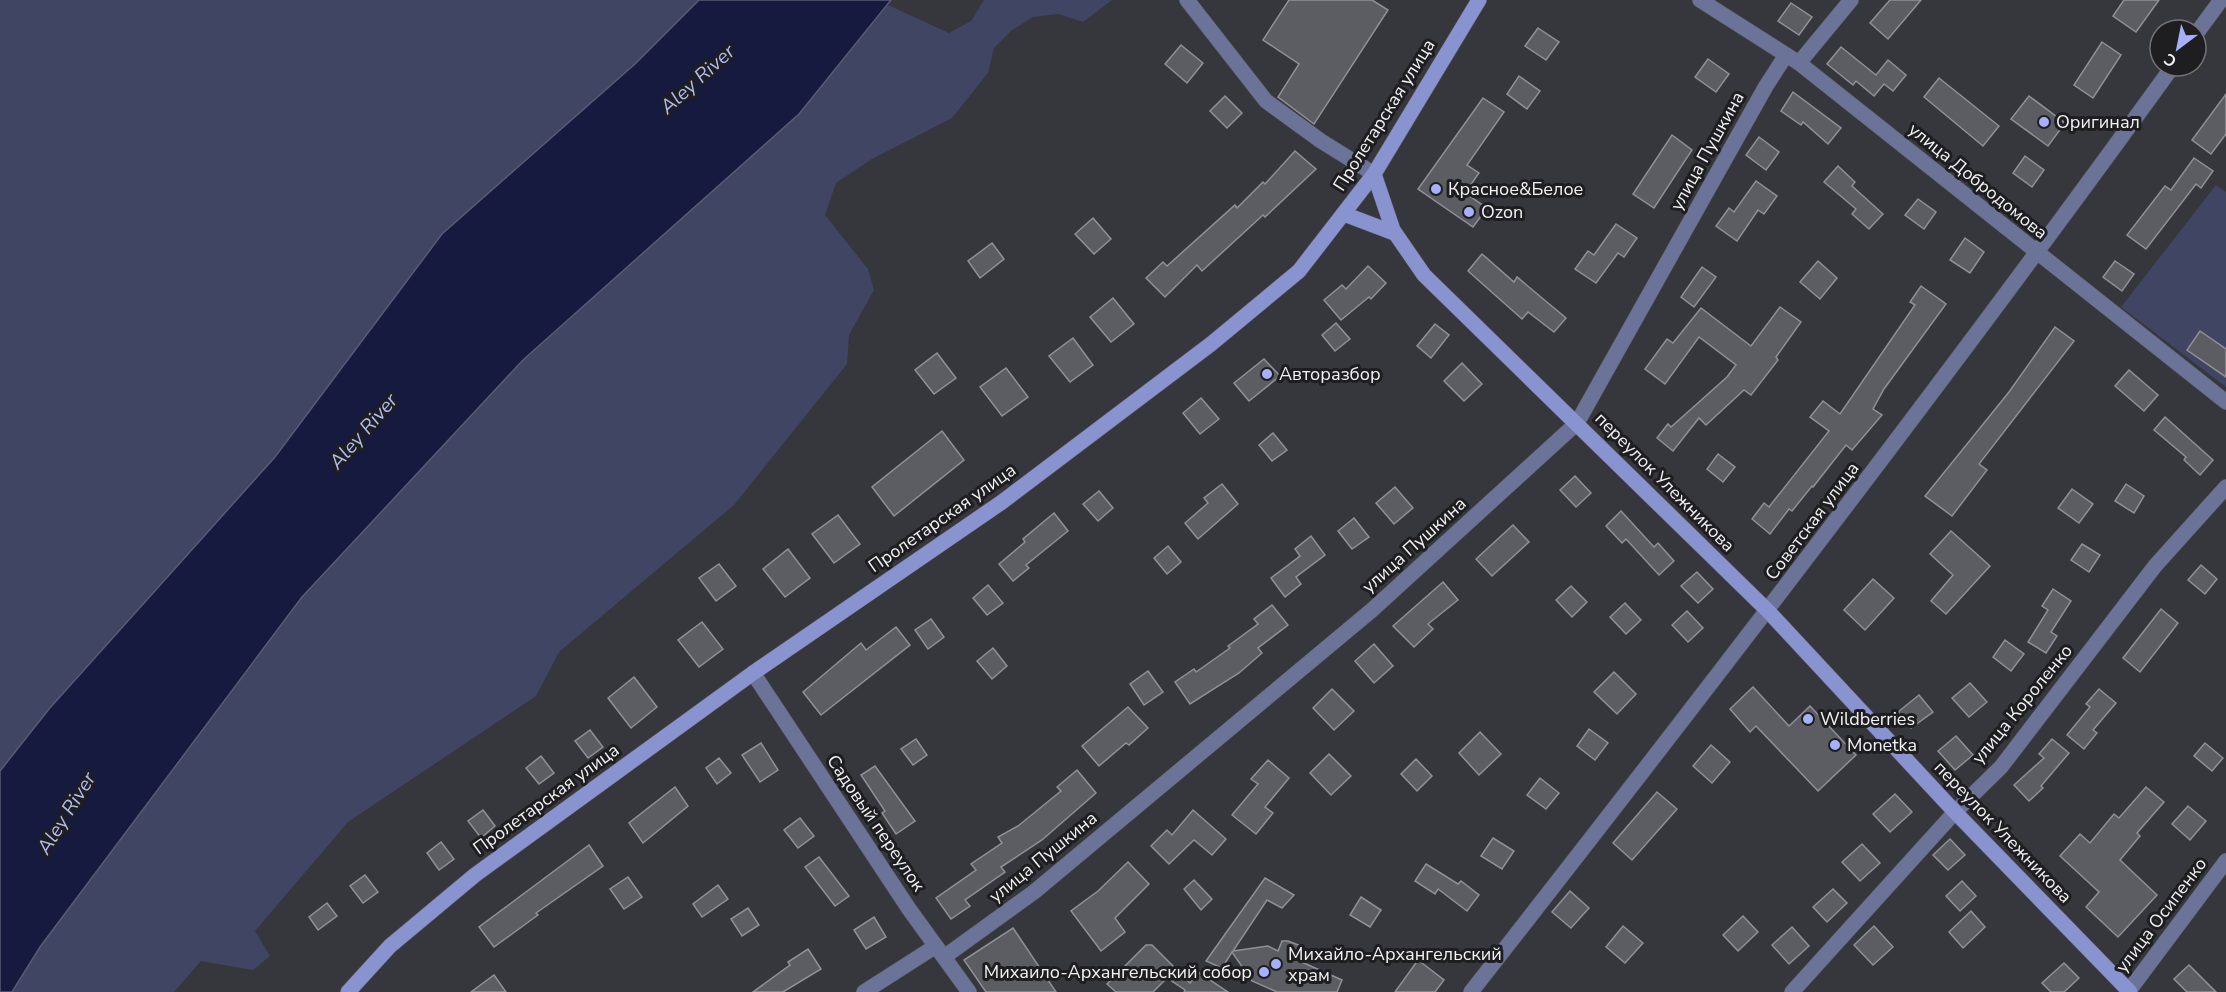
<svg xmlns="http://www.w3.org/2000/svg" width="2226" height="992" viewBox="0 0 2226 992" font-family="'Nunito Sans',sans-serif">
  <rect width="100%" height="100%" fill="#36373c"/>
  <!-- green -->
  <g fill="#3f4562">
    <polygon points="0,0 699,0 635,64 442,234 275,457 49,709 0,771"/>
    <polygon points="984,0 1112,0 1083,22 1058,14 1033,17 1011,31 994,48 988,73 952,118 872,159 836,183 825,215 868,269 874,290 849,335 847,364 734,505 559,652 536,696 348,822 255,931 270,956 253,970 201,961 174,992 12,992 40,947 302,597 523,360 799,114 888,5 949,33 971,21"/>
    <polygon points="2216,185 2226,192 2226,387 2121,307"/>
  </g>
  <!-- water -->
  <polygon fill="#171a3f" stroke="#595b76" stroke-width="1.5" points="699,0 891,0 799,114 523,360 302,597 40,947 12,992 0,992 0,771 49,709 275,457 442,234 635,64"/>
  <!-- building -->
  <g fill="#5c5d63" stroke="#8f9197" stroke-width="1.5">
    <polygon points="1289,0 1372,0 1388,10 1314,124 1278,97 1299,64 1263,40"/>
    <polygon points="1890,0 1921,0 1888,39 1870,23"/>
    <polygon points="2124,0 2159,0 2136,32 2113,16"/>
    <polygon points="1791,3 1812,17 1799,35 1778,21"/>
    <polygon points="1538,28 1559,42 1546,60 1525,46"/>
    <polygon points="2102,42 2121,55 2093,98 2074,85"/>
    <polygon points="1181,45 1203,63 1187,83 1165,64"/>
    <polygon points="1841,47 1876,75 1888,60 1906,75 1893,91 1884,84 1874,96 1856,81 1853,85 1827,64"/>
    <polygon points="1708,59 1729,74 1716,92 1695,77"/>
    <polygon points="1519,76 1540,91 1527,109 1507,94"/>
    <polygon points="1939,78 1999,126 1983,146 1924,97"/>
    <polygon points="1793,92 1841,128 1828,144 1803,122 1801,125 1781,111"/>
    <polygon points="2226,94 2226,134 2211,154 2192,140"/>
    <polygon points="1225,96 1242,113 1227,128 1210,111"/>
    <polygon points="2029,96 2065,123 2048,146 2011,119"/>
    <polygon points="1483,98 1504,112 1467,165 1479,173 1465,193 1487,208 1473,227 1418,189"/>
    <polygon points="1672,135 1692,150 1654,208 1633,194"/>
    <polygon points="1759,137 1779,152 1766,170 1746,155"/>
    <polygon points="1295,151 1316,169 1265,217 1263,215 1202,271 1197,265 1165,297 1146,278 1163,262 1167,266 1235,205 1237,208 1263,182 1265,184"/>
    <polygon points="2025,156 2044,170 2032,187 2013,173"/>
    <polygon points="2194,158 2213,171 2201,188 2196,184 2146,249 2127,235 2165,186 2171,190"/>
    <polygon points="1838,166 1855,182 1852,186 1883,214 1869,229 1852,214 1856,209 1824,182"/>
    <polygon points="1756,181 1777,196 1764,214 1758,210 1737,241 1716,226 1729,208 1734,212"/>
    <polygon points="1918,199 1936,212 1924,229 1905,215"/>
    <polygon points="1093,218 1111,239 1094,254 1075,234"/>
    <polygon points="1616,224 1637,238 1624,257 1618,253 1596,283 1575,269 1588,251 1594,255"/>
    <polygon points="1965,238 1984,252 1970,273 1950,260"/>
    <polygon points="992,243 1004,259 980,278 968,261"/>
    <polygon points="1482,254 1514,282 1517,277 1566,318 1554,332 1528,312 1522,319 1468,271"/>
    <polygon points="1818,261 1837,278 1820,299 1800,282"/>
    <polygon points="2115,261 2134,274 2122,291 2103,277"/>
    <polygon points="1368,266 1386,283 1371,299 1369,297 1341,320 1324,300 1342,285 1346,289"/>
    <polygon points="1702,267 1716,277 1694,307 1681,297"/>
    <polygon points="1921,286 1946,304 1884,389 1873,409 1882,415 1852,450 1846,445 1813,487 1812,486 1792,511 1789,509 1770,534 1752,519 1764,503 1769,507 1829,431 1810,417 1823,401 1840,414 1915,305 1910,302"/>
    <polygon points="1113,298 1134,324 1111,342 1090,317"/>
    <polygon points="1780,307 1801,322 1776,357 1778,360 1751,395 1744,390 1706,425 1699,418 1673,451 1657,438 1668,424 1671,427 1727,377 1736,365 1699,337 1665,384 1645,369 1667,339 1673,343 1701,308 1751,346"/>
    <polygon points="1336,323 1350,339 1335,351 1322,335"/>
    <polygon points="1435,324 1449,335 1431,358 1417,346"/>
    <polygon points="2055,327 2074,341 1979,464 1987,470 1952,516 1925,496 2009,392"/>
    <polygon points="2200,331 2226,349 2226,377 2187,350"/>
    <polygon points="1073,338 1093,365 1070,382 1049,356"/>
    <polygon points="937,353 956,378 934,394 915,370"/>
    <polygon points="1264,359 1280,376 1249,401 1234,383"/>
    <polygon points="1462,363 1482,384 1464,401 1444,381"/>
    <polygon points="1006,368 1028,397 1002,416 980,387"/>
    <polygon points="2129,370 2158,395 2144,411 2115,386"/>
    <polygon points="1201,398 1219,419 1200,434 1183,413"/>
    <polygon points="2165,417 2213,460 2200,475 2184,460 2186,457 2154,430"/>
    <polygon points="942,431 964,460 894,516 872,487"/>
    <polygon points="1273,433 1287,450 1272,461 1259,445"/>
    <polygon points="1718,454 1735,467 1723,482 1707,469"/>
    <polygon points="1575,476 1591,493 1576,507 1560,490"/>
    <polygon points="1222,484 1238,504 1198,539 1185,523 1208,503 1204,498"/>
    <polygon points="2126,484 2144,496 2134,513 2115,501"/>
    <polygon points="1395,487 1413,508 1394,524 1376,503"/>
    <polygon points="2072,489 2093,504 2079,523 2058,508"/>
    <polygon points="1099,491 1113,508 1098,521 1083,504"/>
    <polygon points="1621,511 1654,547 1658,543 1674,561 1659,575 1626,539 1622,543 1606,526"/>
    <polygon points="1054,513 1068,531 1026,565 1029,568 1013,581 999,564 1025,542 1023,539"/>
    <polygon points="838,515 860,544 834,563 812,534"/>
    <polygon points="1354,518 1369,537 1352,549 1338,531"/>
    <polygon points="1513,525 1529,542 1492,576 1476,559"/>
    <polygon points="1951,531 1990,566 1946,614 1931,601 1953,575 1930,554"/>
    <polygon points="1311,536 1325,555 1296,577 1301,584 1285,597 1271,578 1300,556 1295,549"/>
    <polygon points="2082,544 2100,555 2089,572 2071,560"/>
    <polygon points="1168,546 1181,562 1167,574 1154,558"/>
    <polygon points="788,549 810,578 785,597 763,569"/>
    <polygon points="719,564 736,586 716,601 699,578"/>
    <polygon points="2201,565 2217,579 2205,594 2188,580"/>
    <polygon points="1697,572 1713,589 1698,603 1681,586"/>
    <polygon points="1873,579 1894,598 1865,630 1844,610"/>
    <polygon points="1443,582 1458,600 1428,624 1433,629 1414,647 1393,626"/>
    <polygon points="988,585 1003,603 987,615 973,598"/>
    <polygon points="1571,586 1587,602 1572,617 1556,600"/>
    <polygon points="2053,589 2071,601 2051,632 2057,636 2046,653 2028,642 2048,610 2042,606"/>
    <polygon points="1625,603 1641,620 1626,634 1610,617"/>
    <polygon points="1272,605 1288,625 1258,648 1262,653 1239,673 1190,704 1175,682 1194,669 1196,672 1230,648 1228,646 1258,624 1254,619"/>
    <polygon points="2161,609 2178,623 2140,672 2123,658"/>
    <polygon points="1687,611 1703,628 1688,642 1672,625"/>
    <polygon points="931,619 944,637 928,649 915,630"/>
    <polygon points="702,622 723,649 699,667 678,640"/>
    <polygon points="896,627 910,645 821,715 803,692 861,643 866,650"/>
    <polygon points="2005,640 2024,654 2011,671 1993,657"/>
    <polygon points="1374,644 1393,666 1374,683 1355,661"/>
    <polygon points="993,648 1007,666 992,679 977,661"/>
    <polygon points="1148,671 1163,692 1144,705 1130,684"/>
    <polygon points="1614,672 1636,694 1617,714 1594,692"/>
    <polygon points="634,677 657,707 631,728 608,698"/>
    <polygon points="1970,683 1987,702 1969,717 1952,698"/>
    <polygon points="1753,687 1789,726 1810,706 1856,755 1818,791 1756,726 1750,732 1730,709"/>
    <polygon points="1332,689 1354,711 1334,730 1313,708"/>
    <polygon points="2099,689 2116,703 2093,730 2097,733 2084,749 2067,735 2090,707 2086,704"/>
    <polygon points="1919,695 1933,712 1911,728 1898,712"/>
    <polygon points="1128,707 1148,728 1129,745 1126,743 1099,766 1082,746"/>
    <polygon points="1589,729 1608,743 1595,760 1577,746"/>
    <polygon points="590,730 603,747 588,758 575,741"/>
    <polygon points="1480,732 1501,754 1479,775 1459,753"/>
    <polygon points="1956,736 1973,755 1955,770 1938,751"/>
    <polygon points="916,739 927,755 913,765 901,749"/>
    <polygon points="2052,739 2069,753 2041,786 2043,788 2029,801 2014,785 2044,758 2039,754"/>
    <polygon points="761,743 778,770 760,782 742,755"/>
    <polygon points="2205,743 2223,758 2212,771 2194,756"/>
    <polygon points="1711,745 1730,762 1712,783 1693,766"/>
    <polygon points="1329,754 1351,776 1331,795 1310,773"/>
    <polygon points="541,756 554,773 539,784 526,768"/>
    <polygon points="719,758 731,773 717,784 706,768"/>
    <polygon points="1416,759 1432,776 1417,791 1401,774"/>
    <polygon points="1268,760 1289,778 1265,807 1273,813 1256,834 1232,815 1258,784 1251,779"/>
    <polygon points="875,766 915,821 896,834 882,813 885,811 861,775"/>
    <polygon points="1077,770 1096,793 1042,840 1001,867 1005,872 965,900 970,906 951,919 936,898 976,870 971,864 1002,843 998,837 1018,826 1061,791 1057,787"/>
    <polygon points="1540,778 1559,793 1546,809 1527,795"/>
    <polygon points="675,787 688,806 643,843 629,823"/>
    <polygon points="2146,787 2164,802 2137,833 2140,836 2120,860 2157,895 2118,937 2086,907 2099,892 2060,856 2080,834 2090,843 2114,814 2119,818"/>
    <polygon points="1657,792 1677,809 1632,860 1613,843"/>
    <polygon points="1895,794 1912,812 1890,832 1873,814"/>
    <polygon points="2188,806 2206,821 2190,840 2172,824"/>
    <polygon points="483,810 495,826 481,838 468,821"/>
    <polygon points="1193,810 1226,839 1212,855 1194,840 1169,864 1151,846 1167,830 1172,835"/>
    <polygon points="800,818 814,836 798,848 784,830"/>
    <polygon points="1493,838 1514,851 1502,869 1481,856"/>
    <polygon points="1950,839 1965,855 1948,870 1933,855"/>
    <polygon points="441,842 454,859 439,870 427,853"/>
    <polygon points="1862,844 1880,863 1860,881 1842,862"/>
    <polygon points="589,845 603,866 536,913 538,915 494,947 479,927"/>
    <polygon points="819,857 849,896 835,906 805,867"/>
    <polygon points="1128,862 1149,884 1115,918 1125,932 1101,951 1071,911 1098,891"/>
    <polygon points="1426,864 1458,884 1461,881 1479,895 1467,911 1438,889 1435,894 1415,881"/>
    <polygon points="365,875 378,892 363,903 350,886"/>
    <polygon points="628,877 642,897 624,909 610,889"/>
    <polygon points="1265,878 1294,895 1282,908 1267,900 1233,951 1268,946 1278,951 1282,941 1288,941 1301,946 1295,959 1342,980 1337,992 1277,992 1252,981 1232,952 1222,968 1206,961"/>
    <polygon points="1194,880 1212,899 1201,910 1184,889"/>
    <polygon points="1962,881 1976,896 1960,911 1946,896"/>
    <polygon points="718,885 728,899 702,917 693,904"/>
    <polygon points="1833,889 1847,903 1827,922 1813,907"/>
    <polygon points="1570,891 1589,908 1571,928 1552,912"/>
    <polygon points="1361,897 1381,910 1370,927 1350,915"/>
    <polygon points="327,903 337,916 318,930 309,917"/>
    <polygon points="748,908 759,925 742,936 731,919"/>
    <polygon points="1971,911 1985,927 1963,948 1949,932"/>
    <polygon points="1743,916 1758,932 1738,951 1723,935"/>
    <polygon points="874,917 886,937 866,949 854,930"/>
    <polygon points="1623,926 1643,943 1625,963 1606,947"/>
    <polygon points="1874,926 1893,947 1873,965 1854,945"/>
    <polygon points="1792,927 1809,946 1789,964 1772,945"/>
    <polygon points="1013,928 1056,992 986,992 964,960"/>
    <polygon points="1146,945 1152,945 1190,983 1198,972 1228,992 1184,992 1185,990 1167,978 1153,992 1116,992 1107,984"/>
    <polygon points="808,949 821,969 783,992 753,992 790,965 788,962"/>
    <polygon points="1418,960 1444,980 1435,992 1395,992"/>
    <polygon points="2064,963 2079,978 2064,992 2051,992 2042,983"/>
    <polygon points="2189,965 2216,992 2187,992 2174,979"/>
    <polygon points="494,975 506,992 471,992"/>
  </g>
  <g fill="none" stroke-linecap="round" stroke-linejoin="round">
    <defs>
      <g id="street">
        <polyline points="1187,0 1266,101 1321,141 1374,174"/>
        <polyline points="1700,0 1799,63 2226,402"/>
        <polyline points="2196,34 2221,0"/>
        <polyline points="1799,63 1851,0"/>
        <polyline points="753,673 909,909 969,992"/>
        <polyline points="944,957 1034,892 1372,610 1577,423 1766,86 1786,55"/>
        <polyline points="864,992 936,946"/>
        <path d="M1471 992C1710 687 1946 380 2173 66"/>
        <polyline points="1792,992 1955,812 2001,767 2155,566 2226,487"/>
        <polyline points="2128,992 2226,861"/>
      </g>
      <g id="secondary">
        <polyline points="1374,174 1393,230 1424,275 1768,611 1955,812 2130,992"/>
        <polyline points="1344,214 1394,233"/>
        <polyline points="348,992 390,946 475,875 753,673 1002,502 1211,344 1299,271 1374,174 1479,0"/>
      </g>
    </defs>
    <!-- street casing -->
    <use href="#street" stroke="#54555a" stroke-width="16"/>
    <!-- secondary casing -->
    <use href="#secondary" stroke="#54555a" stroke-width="16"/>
    <!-- street -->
    <use href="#street" stroke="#6c7398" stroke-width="15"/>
    <!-- secondary -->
    <use href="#secondary" stroke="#8993cf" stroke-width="15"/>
  </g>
  <!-- markers -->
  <g fill="#a5b1fc" stroke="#1e1e20" stroke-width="2">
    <circle cx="2044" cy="122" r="6"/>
    <circle cx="1436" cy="189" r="6"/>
    <circle cx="1469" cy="212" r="6"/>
    <circle cx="1267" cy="374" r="6"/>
    <circle cx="1808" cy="719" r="6"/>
    <circle cx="1835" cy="745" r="6"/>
    <circle cx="1276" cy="964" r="6"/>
    <circle cx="1264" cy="972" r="6"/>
  </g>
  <g text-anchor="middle" stroke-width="6" stroke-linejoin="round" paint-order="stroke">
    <!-- street labels -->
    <g font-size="18" fill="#f2f2f6" stroke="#1e1e20">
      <text transform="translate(1384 115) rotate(-58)" y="6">Пролетарская улица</text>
      <text transform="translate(1707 151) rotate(-61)" y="6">улица Пушкина</text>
      <text transform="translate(1978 181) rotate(39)" y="6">улица Добродомова</text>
      <text transform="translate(1665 482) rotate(45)" y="6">переулок Улежникова</text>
      <text transform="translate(942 518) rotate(-35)" y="6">Пролетарская улица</text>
      <text transform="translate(1812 521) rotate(-53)" y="6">Советская улица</text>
      <text transform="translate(1414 545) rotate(-42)" y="6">улица Пушкина</text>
      <text transform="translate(2022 704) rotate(-51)" y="6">улица Короленко</text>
      <text transform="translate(546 799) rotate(-36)" y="6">Пролетарская улица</text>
      <text transform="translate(876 823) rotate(56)" y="6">Садовый переулок</text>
      <text transform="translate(2003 832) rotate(46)" y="6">переулок Улежникова</text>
      <text transform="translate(1043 857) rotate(-39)" y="6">улица Пушкина</text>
      <text transform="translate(2161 915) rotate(-53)" y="6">улица Осипенко</text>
    </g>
    <!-- poi labels -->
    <g font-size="18" fill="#f2f2f6" stroke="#1e1e20" text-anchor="start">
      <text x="2056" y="128">Оригинал</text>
      <text x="1448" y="195">Красное&amp;Белое</text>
      <text x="1481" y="218">Ozon</text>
      <text x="1279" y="380">Авторазбор</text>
      <text x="1820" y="725">Wildberries</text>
      <text x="1847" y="751">Monetka</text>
      <text x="1288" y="960">Михайло-Архангельский<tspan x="1288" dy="21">храм</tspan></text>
      <text x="1252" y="978" text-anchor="end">Михаило-Архангельский собор</text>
    </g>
    <!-- water labels -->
    <g font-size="20" font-style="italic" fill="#b0baf3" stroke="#1e1e20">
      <text transform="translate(697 79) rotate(-42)" y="7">Aley River</text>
      <text transform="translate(363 431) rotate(-49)" y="7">Aley River</text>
      <text transform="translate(66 813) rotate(-58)" y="7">Aley River</text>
    </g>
  </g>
  <!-- north arrow -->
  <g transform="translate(2178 48) rotate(212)"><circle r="28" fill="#1e1e20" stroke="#737376" stroke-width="1.5"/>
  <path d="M0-4.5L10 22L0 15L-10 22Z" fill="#a5b1fc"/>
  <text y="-9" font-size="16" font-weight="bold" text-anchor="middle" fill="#f2f2f6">С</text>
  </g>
</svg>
